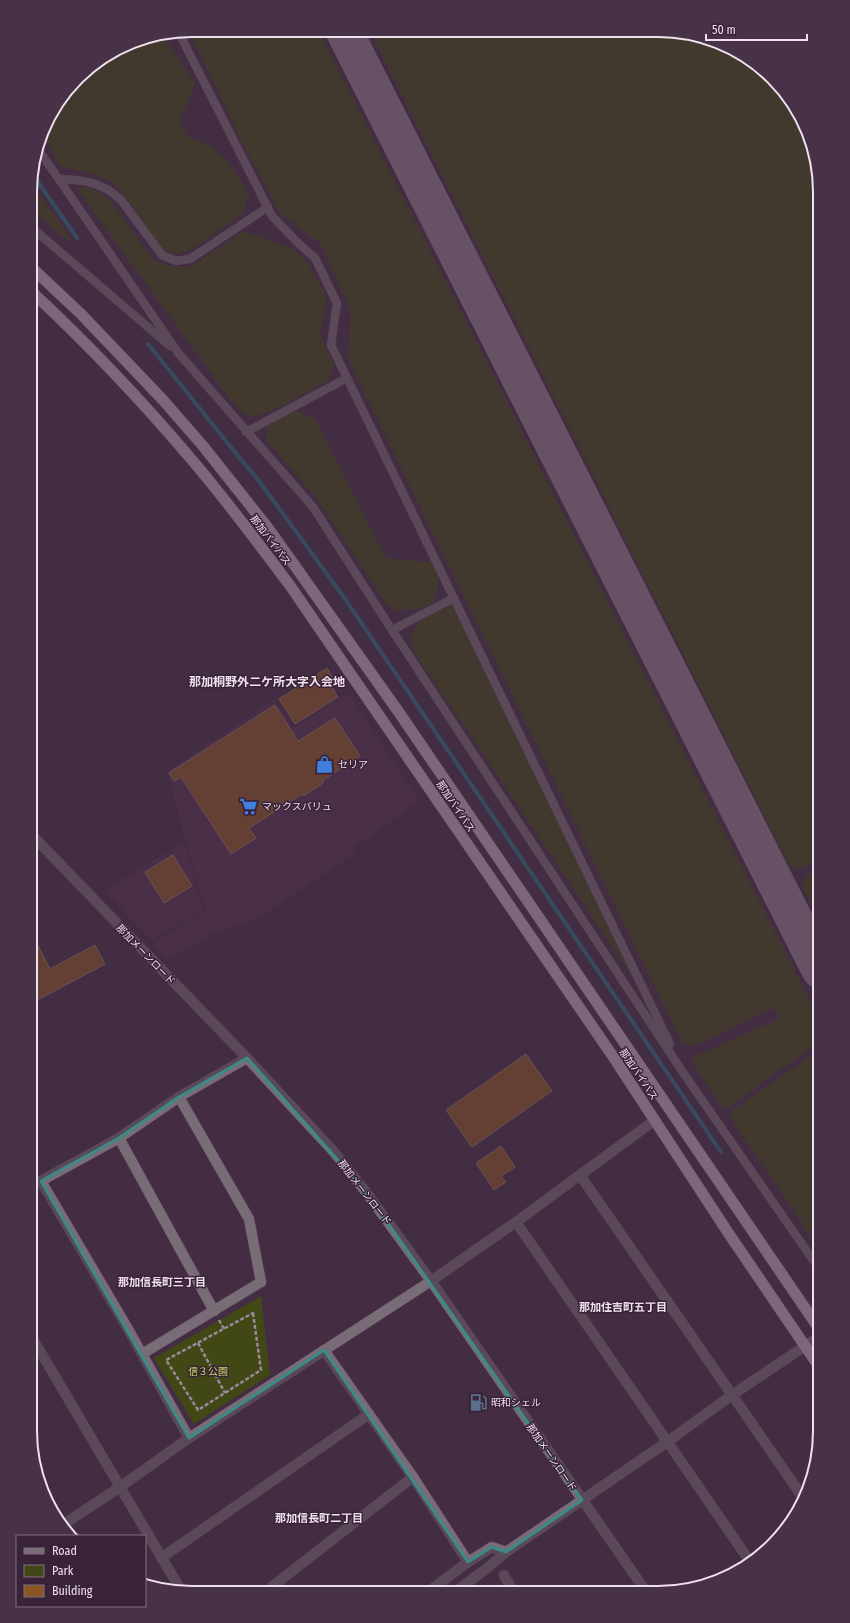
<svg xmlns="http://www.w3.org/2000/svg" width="850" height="1623" viewBox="0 0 850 1623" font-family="'Fira Sans Condensed','Noto Sans JP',sans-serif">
  <rect width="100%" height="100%" fill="#442d43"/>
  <!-- built -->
  <g fill="#50344f">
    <polygon points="348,693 420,801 358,844 351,856 256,919 208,936 168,959 152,943 205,911 167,771 275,700 293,728"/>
    <polygon points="185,842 203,910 152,941 104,890"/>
  </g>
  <!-- green -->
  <g fill="#414816">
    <polygon points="192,30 319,31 820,1021 820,1042 724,1110 698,1072 692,1058 780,1018 773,1008 692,1047 682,1042 348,359 351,311 320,243 280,214 242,142 189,31"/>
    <polygon points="370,31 689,33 730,47 765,70 793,102 811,140 820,192 820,860 796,870 789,865"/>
    <polygon points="164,36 195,83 180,122 189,138 210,145 228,161 249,194 243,214 190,250 174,254 165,250 154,237 124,195 112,182 87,172 61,167 42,135 47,120 85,70 130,42"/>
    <polygon points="31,182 71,238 67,240 31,209"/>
    <polygon points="85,187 97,191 112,203 154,260 170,266 190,267 242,232 258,235 273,242 295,250 308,263 327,298 320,334 334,366 327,381 276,409 253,417 245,415 233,403 77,189"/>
    <path d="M297 411 315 419 386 558 435 563C441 579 439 587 433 603L423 608 397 611 386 603 318 500 273 448C271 446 268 442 267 440 262 422 285 415 297 411Z"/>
    <path d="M452 605 642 986 640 988 413 650C406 621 430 614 452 605Z"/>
    <polygon points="820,868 820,921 802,885 806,875"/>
    <polygon points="820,1050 820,1250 735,1125 730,1112"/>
    <polygon points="261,1296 270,1375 194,1424 154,1358"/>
  </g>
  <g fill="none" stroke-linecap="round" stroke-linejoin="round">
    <!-- stream -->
    <g stroke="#2a707e" stroke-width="4">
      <polyline points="31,172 77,238"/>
      <polyline points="148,344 238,456 259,481 343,596 721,1152"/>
    </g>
    <!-- taxiway -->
    <polyline stroke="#907d8f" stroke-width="37" points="344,31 820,970"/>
  </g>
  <!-- building -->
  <g fill="#895522" stroke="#9a7e66">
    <polygon points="327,668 336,683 331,686 338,697 295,724 279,699"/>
    <polygon points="275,705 298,741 335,718 360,756 322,781 323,783 303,796 302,794 249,828 256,838 231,854 181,777 174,781 169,773"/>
    <polygon points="173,855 192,886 164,903 145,872"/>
    <polygon points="31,932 50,969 95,945 105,964 30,1004"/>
    <polygon points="526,1054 552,1091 472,1147 446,1110"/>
    <polygon points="501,1146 515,1167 501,1176 506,1182 494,1190 476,1163"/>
  </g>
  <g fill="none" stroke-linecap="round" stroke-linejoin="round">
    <defs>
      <g id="service">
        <polyline points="179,33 272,216 297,242 315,258 337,303 331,345 670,1044"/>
        <polyline points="38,149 179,354 313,507 392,630 684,1074 820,1270"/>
        <path d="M59 179C85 180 102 182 121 200L162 255 176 261 190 259 268 207"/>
        <polyline points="31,227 170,346"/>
        <polyline points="246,432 347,378"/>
        <polyline points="392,630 454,598"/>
      </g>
      <g id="minor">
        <polyline points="119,1138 214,1311"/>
        <polyline points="580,1175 804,1499"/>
        <polyline points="41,1181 128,1329 189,1438"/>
        <polyline points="30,1187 119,1138 179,1097 247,1058"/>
        <polyline points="516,1222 751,1563"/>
        <polyline points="30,1334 182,1592"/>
        <polyline points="324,1350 413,1477 468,1562 492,1547 506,1552"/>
        <polyline points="142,1354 261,1282 249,1219 179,1097"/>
        <polyline points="161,1558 369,1414"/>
        <polyline points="504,1575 514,1593"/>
        <polyline points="265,1592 413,1477"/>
        <polyline points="428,1592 468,1562"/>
      </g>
      <g id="tertiary">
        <polyline points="31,834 247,1058 334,1152 366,1192 431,1281 647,1593"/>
        <polyline points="61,1526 120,1487 189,1438 431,1281 516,1222 655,1120"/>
        <polyline points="455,1592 486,1569 506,1552 667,1442 732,1395 820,1336"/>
      </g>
      <g id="trunk">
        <polyline points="31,267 81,314 163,400 203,446 268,528 398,711 820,1330"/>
        <path d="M31 291C88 344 142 401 192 460 227 501 259 544 291 587L614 1058 729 1234 820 1368"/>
      </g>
    </defs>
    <!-- service casing -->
    <use href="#service" stroke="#604a5f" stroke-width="9"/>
    <!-- minor casing -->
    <use href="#minor" stroke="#604a5f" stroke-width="11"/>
    <!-- tertiary casing -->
    <use href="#tertiary" stroke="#604a5f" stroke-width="11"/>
    <!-- trunk casing -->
    <use href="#trunk" stroke="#604a5f" stroke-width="12"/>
    <!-- path -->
    <g stroke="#9b889a" stroke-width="2.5" stroke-dasharray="4 2" stroke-linecap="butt">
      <polygon points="253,1313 261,1370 198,1410 166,1360"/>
      <polyline points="219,1320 224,1329"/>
      <polyline points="198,1343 225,1393"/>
    </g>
    <!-- service -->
    <use href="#service" stroke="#786c76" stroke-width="8"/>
    <!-- minor -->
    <use href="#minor" stroke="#786c76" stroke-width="10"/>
    <!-- tertiary -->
    <use href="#tertiary" stroke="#786c76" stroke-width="10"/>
    <!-- trunk -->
    <use href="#trunk" stroke="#c6aac2" stroke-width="11"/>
  </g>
  <!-- marked area -->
  <path d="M0 0H850V1623H0ZM247 1058 366 1192 582 1500 506 1552 492 1547 468 1562 324 1350 189 1438 41 1181 119 1138 179 1097Z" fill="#442d43" fill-opacity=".55" fill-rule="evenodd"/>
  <path fill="none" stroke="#3c8b88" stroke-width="3" stroke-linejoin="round" d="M247 1058 366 1192 582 1500 506 1552 492 1547 468 1562 324 1350 189 1438 41 1181 119 1138 179 1097Z"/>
  <!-- icons -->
  <defs>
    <symbol id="shop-bare" viewBox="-9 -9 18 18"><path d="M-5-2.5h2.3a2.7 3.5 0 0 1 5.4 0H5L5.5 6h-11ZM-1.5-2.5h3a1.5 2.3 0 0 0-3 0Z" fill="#3f7fe0" stroke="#392338" stroke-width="2.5" paint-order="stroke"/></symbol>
    <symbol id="supermarket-bare" viewBox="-9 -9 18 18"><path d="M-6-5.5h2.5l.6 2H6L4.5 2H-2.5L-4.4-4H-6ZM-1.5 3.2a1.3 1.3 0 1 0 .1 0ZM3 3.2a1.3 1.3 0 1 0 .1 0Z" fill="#3f7fe0" stroke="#392338" stroke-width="2.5" paint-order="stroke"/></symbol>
    <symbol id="fuel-bare" viewBox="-9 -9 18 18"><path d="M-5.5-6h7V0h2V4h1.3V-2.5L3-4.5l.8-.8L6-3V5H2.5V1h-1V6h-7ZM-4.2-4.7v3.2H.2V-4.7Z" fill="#5c6f8a" stroke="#392338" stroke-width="2.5" paint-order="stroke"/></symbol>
  </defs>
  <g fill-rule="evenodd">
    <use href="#shop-bare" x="312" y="752" width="25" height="25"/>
    <use href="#supermarket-bare" x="236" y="794" width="25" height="25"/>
    <use href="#fuel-bare" x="466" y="1390" width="25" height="25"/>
  </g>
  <g text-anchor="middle" stroke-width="3" stroke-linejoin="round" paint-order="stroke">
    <!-- street labels -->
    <g font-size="10" fill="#f0e1ef" stroke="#392338">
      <text transform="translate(271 540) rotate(53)" y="4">那加バイパス</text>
      <text transform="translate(456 806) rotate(56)" y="4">那加バイパス</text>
      <text transform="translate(146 954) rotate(46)" y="4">那加メーンロード</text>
      <text transform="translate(639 1074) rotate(56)" y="4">那加バイパス</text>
      <text transform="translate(365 1192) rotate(52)" y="4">那加メーンロード</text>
      <text transform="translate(552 1457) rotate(55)" y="4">那加メーンロード</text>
    </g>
    <!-- poi labels -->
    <g font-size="10" fill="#f0e1ef" stroke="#392338" text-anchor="start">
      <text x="338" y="768">セリア</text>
      <text x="262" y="810">マックスバリュ</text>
      <text x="491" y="1406">昭和シェル</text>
    </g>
    <!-- park labels -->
    <g font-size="10" fill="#c8dc61" stroke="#392338">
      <text x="208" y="1375">信３公園</text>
    </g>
    <!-- neighbourhood labels -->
    <g font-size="11" font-weight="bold" fill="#f0e1ef" stroke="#392338">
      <text x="162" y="1286">那加信長町三丁目</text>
      <text x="623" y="1311">那加住吉町五丁目</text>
      <text x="319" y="1522">那加信長町二丁目</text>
    </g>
    <!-- quarter labels -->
    <g font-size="12" font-weight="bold" fill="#f0e1ef" stroke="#392338">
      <text x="267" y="686">那加桐野外二ケ所大字入会地</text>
    </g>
  </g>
  <!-- crop -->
  <path d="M0 0H850V1623H0ZM192 37H658A155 155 0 0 1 813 192V1431A155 155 0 0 1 658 1586H192A155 155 0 0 1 37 1431V192A155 155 0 0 1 192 37Z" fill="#483247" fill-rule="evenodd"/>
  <path fill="none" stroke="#f0e1ef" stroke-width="2" d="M192 37H658A155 155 0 0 1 813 192V1431A155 155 0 0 1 658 1586H192A155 155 0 0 1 37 1431V192A155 155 0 0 1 192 37Z"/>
  <!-- legend -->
  <rect x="16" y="1535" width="130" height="72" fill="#392338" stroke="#826f81"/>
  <rect x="24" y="1548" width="20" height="6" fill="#786c76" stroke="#826f81"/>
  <text x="52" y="1555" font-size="12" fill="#f0e1ef">Road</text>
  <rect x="24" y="1565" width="20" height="12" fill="#414816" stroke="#826f81"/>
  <text x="52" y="1575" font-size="12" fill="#f0e1ef">Park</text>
  <rect x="24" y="1585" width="20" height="12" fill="#895522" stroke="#826f81"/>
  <text x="52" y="1595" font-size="12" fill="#f0e1ef">Building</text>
  <!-- scale -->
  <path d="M706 34v6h101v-6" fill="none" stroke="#f0e1ef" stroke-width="2"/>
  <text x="712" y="34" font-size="12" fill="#f0e1ef" stroke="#392338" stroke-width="3" paint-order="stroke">50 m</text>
</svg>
